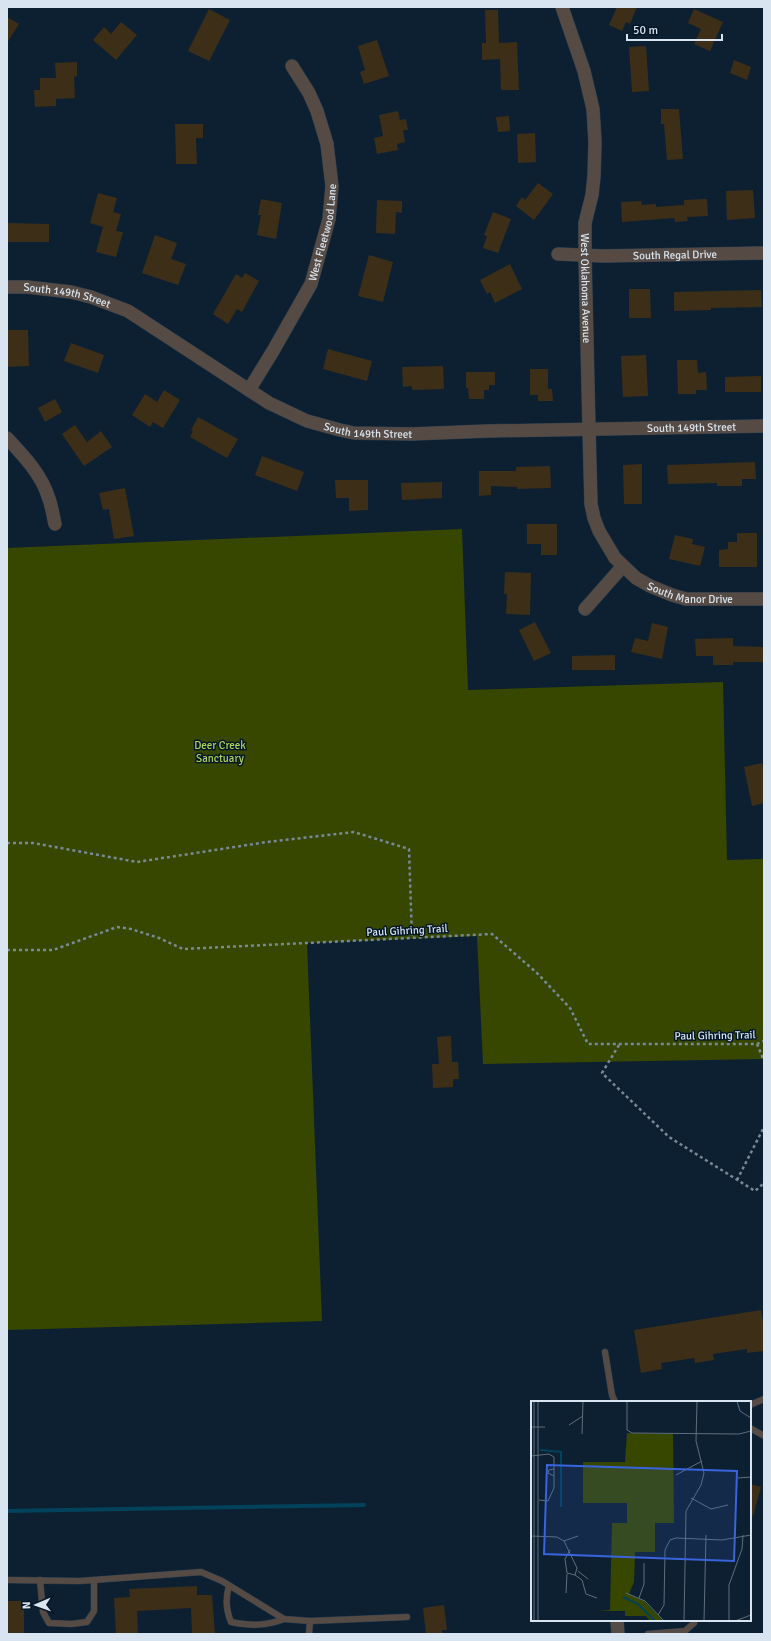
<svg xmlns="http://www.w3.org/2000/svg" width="771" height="1641" viewBox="0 0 771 1641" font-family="Signika,sans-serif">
  <rect width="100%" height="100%" fill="#0d2031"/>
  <!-- park -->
  <polygon fill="#374700" points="462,529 468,690 723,682 727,860 764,859 764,1059 483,1064 477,936 307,943 322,1321 7,1330 7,548"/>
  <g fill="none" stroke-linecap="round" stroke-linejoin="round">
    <!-- stream -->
    <polyline stroke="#03425b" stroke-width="4" points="7,1511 364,1505"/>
  </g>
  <!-- building -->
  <g fill="#3d2e18">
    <polygon points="617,7 637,7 630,24 626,22 622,31 609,25"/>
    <polygon points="209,9 230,20 209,61 188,51"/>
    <polygon points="694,9 723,22 710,51 694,44 701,29 688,23"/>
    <polygon points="485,10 498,10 499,43 517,42 519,90 501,90 500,59 482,60 482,43 486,43"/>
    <polygon points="7,17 19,24 7,43"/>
    <polygon points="121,22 137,35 116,60 93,40 104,27 111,34"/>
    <polygon points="377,40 389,76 364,84 360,72 365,70 358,46"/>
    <polygon points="646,46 649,91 632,92 629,47"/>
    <polygon points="734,60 751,67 747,80 730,73"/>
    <polygon points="77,62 77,76 74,77 75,98 56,99 56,106 35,107 34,90 40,90 40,78 56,78 55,63"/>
    <polygon points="661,109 679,109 683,159 667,160 664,124 661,124"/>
    <polygon points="398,111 400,120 406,119 408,130 403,130 405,142 397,144 398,150 377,154 374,138 383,136 379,115"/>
    <polygon points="509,116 510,131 498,132 496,117"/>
    <polygon points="175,124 203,124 203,138 196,138 197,164 176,164"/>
    <polygon points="535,133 536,162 518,163 517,134"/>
    <polygon points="538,183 553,194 534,220 516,206 522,197 525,200"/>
    <polygon points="753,190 755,218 727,220 726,191"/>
    <polygon points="98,193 117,198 113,212 121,214 116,231 123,232 116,257 96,252 103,227 90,223"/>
    <polygon points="261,199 282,203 276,239 257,235 261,215 258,215"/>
    <polygon points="707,199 708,216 687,217 688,221 675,222 674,218 622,222 621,202 641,201 642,205 656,204 656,207 684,205 684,200"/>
    <polygon points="377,200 402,201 402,213 396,212 395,234 376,233"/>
    <polygon points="493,212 511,219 498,253 483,248 487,236 484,235"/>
    <polygon points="7,223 49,224 49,242 7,242"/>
    <polygon points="155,235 177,243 171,259 186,264 178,285 142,273"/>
    <polygon points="369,255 393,262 383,302 358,296"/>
    <polygon points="510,264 522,289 495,303 490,292 487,294 480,280"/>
    <polygon points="245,273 259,281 242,312 237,309 228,324 213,314 236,274 242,278"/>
    <polygon points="629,289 650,289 651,318 629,318"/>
    <polygon points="761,290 762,307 711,308 711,310 674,311 674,292"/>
    <polygon points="7,330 28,330 29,366 7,367"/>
    <polygon points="71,343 104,355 98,373 64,361"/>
    <polygon points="328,349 372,361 367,381 323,369"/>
    <polygon points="646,355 648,396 623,397 621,356"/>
    <polygon points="677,360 697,360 698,373 706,372 707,390 696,390 696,394 678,394"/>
    <polygon points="443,366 444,389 412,390 412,386 403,387 402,367"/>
    <polygon points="530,369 548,369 548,389 552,389 553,401 538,401 538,395 530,395"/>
    <polygon points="466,372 495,372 495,385 489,385 489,390 484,390 484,399 469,399 468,388 466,388"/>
    <polygon points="761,376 761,392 725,392 725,377"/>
    <polygon points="164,390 180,400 163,428 153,422 150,427 132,415 145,394 157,402"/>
    <polygon points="55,399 62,412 45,422 38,408"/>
    <polygon points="198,417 238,439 227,458 190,437 193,431 191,430"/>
    <polygon points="75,425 87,442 101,431 112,447 84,466 62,434"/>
    <polygon points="262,456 304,472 297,491 255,475"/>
    <polygon points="755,462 756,479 742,479 742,486 717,486 717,483 668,484 667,465"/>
    <polygon points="642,464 642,504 624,504 623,465"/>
    <polygon points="550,466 551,488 517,489 517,487 491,486 491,495 479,496 479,471 516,471 516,467"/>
    <polygon points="335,480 368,480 368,510 349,511 349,498 336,498"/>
    <polygon points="442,482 442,498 402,500 401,483"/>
    <polygon points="125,488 134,536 114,539 109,509 103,510 99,493"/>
    <polygon points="527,524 557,524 557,555 541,555 541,544 527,544"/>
    <polygon points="737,533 757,533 757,567 719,567 719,550 728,549 728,542 737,542"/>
    <polygon points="675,535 693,539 692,544 705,547 700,566 669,559"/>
    <polygon points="505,572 531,573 530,615 506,614 507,594 504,594"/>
    <polygon points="535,622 551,653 534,661 519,630"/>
    <polygon points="652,623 668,627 662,659 631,652 635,638 648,641"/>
    <polygon points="733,638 733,646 764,647 764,662 733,662 733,665 713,665 713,656 696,656 695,639"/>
    <polygon points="615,655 615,670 572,670 572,656"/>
    <polygon points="762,763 764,772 764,803 752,806 744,767"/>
    <polygon points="451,1036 452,1062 458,1062 459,1079 453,1079 453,1087 433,1088 432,1064 439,1064 437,1037"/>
    <polygon points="761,1310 764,1328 764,1351 747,1353 747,1349 713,1354 714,1360 695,1363 694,1358 661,1363 662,1369 641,1373 634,1330"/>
    <polygon points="750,1484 761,1487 753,1516 750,1515"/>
    <polygon points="197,1586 197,1595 212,1595 215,1634 192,1634 191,1608 137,1611 138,1634 116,1634 114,1598 130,1597 129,1589"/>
    <rect x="7" y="1601" width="17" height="33"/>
    <polygon points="444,1605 447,1630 442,1630 443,1634 426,1634 423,1608"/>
  </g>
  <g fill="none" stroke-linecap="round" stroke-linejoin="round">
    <defs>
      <g id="lane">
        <polyline points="605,1352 612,1395 615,1402"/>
        <polyline points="750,1405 764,1399"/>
        <polyline points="750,1428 764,1436"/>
        <polyline points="7,1580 80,1581 201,1572 222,1581 284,1619 310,1621 309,1634"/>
        <polyline points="40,1580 43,1612 49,1623 71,1624 87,1622 94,1611 94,1580"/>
        <path d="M229 1586C225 1599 226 1610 231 1622 251 1626 266 1626 284 1619"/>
        <polyline points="310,1621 407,1617"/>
        <polyline points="648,1634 685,1631 694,1623"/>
      </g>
      <g id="street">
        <path id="s1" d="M562 7 584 71 593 109 595 142 594 176 592 195 585 223V255L589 429 591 504 594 518 599 531 615 558 636 578 650 586 672 595 686 599H764"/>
        <path id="s2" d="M558 254 603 256 764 253"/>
        <path id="s3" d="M7 287H27L71 292 91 297 128 311 269 403 307 421 340 430 354 433 411 434 488 431 764 426"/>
        <path id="s4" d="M249 390 273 351 311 284 329 219 332 186 327 144 317 111 309 93 292 66"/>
        <path d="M7 438C24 456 42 475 49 499 52 507 53 516 55 524"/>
        <polyline points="585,609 623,566"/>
        <polyline points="617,1620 618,1634"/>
      </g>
    </defs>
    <!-- lane casing -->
    <use href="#lane" stroke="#293b4c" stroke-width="7"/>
    <!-- street casing -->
    <use href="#street" stroke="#293b4c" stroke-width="14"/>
    <!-- path -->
    <g stroke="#798996" stroke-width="2.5" stroke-dasharray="3 3" stroke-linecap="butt">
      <polyline points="7,843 33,843 137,862 267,842 354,832 409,849 412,938"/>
      <polyline points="7,950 53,950 117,927 131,929 159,938 183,949 492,934 537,973 570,1008 588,1044 757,1044 764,1041"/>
      <polyline points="757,1044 764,1061"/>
      <polyline points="619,1045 602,1073 669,1137 755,1191 764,1183"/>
      <polyline points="737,1180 764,1127"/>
    </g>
    <!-- lane -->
    <use href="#lane" stroke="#564b44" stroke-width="6"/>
    <!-- street -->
    <use href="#street" stroke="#564b44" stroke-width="13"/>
  </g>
  <g text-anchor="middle" stroke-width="3" stroke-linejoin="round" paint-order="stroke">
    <!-- street labels -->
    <g font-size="11" fill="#d8e4ef" stroke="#051727">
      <text dy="4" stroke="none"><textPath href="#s4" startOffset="176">West Fleetwood Lane</textPath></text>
      <text dy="4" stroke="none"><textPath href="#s2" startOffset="117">South Regal Drive</textPath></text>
      <text dy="4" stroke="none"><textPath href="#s1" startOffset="287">West Oklahoma Avenue</textPath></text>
      <text dy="4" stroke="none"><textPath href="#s3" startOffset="61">South 149th Street</textPath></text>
      <text dy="4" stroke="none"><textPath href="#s3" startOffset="721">South 149th Street</textPath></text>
      <text dy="4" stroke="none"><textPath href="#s3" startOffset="397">South 149th Street</textPath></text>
      <text dy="4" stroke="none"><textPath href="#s1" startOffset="649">South Manor Drive</textPath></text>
      <text transform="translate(407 930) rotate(-3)" y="4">Paul Gihring Trail</text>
      <text transform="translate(715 1035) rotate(-1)" y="4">Paul Gihring Trail</text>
    </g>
    <!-- park labels -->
    <g font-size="11" fill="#b2d35c" stroke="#051727">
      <text x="220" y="749">Deer Creek<tspan x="220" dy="13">Sanctuary</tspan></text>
    </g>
  </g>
  <!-- overview -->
  <g transform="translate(531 1401)">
    <rect width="220" height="220" fill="#0d2031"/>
    <path d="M96 32 142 33 143 122H124V151H104L103 181 98 193 113 200 132 220H119L115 215H94V210H67L79 209 81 122H96V102H52V61H94Z" fill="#374700"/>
    <path fill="none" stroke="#03425b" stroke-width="2" d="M9 49 30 51V106M92 196 107 203 124 220"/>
    <path fill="none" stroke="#5e6e7d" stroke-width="1" d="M96 0V29L101 32 208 33 220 30M206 0 209 10 220 17M38 24 52 15M0 26H14M51 33 52 0M0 55 18 53 23 56V87L17 100 8 99M145 74 171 60M23 75 17 72 18 69 23 68M207 77 220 76M160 97 180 108 197 104M0 135 26 136 33 140 46 167 44 174M33 140 47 135M39 149 34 158 36 172 44 174 51 179 55 193 66 197M47 170 57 178M35 192 36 173M95 192 114 200 133 220M108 197 113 183V162M127 214 133 204 134 149 139 139 145 137 191 139 220 134M3 220V0M7 220V0M153 220 155 110 170 84 173 72 165 40 166 0M173 220 175 134M198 220V184L211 148 212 134M204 220 220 214"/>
    <path fill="#3964db" fill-opacity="0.15" stroke="#3964db" stroke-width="2" d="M16 64 206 70 203 160 13 153Z"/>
    <rect width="220" height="220" fill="none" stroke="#d8e4ef" stroke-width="2"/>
  </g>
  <!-- border -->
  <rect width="771" height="1641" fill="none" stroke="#d8e4ef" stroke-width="16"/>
  <!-- north arrow -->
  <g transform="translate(36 1605) rotate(268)" stroke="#051727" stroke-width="3" paint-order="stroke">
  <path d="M0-3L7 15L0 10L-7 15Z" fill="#d8e4ef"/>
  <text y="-6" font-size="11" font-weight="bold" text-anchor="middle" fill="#d8e4ef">N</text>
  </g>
  <!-- scale -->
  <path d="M627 34v6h95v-6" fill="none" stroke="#d8e4ef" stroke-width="2"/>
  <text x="633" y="34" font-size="12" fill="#d8e4ef" stroke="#051727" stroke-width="3" paint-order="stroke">50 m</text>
</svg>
